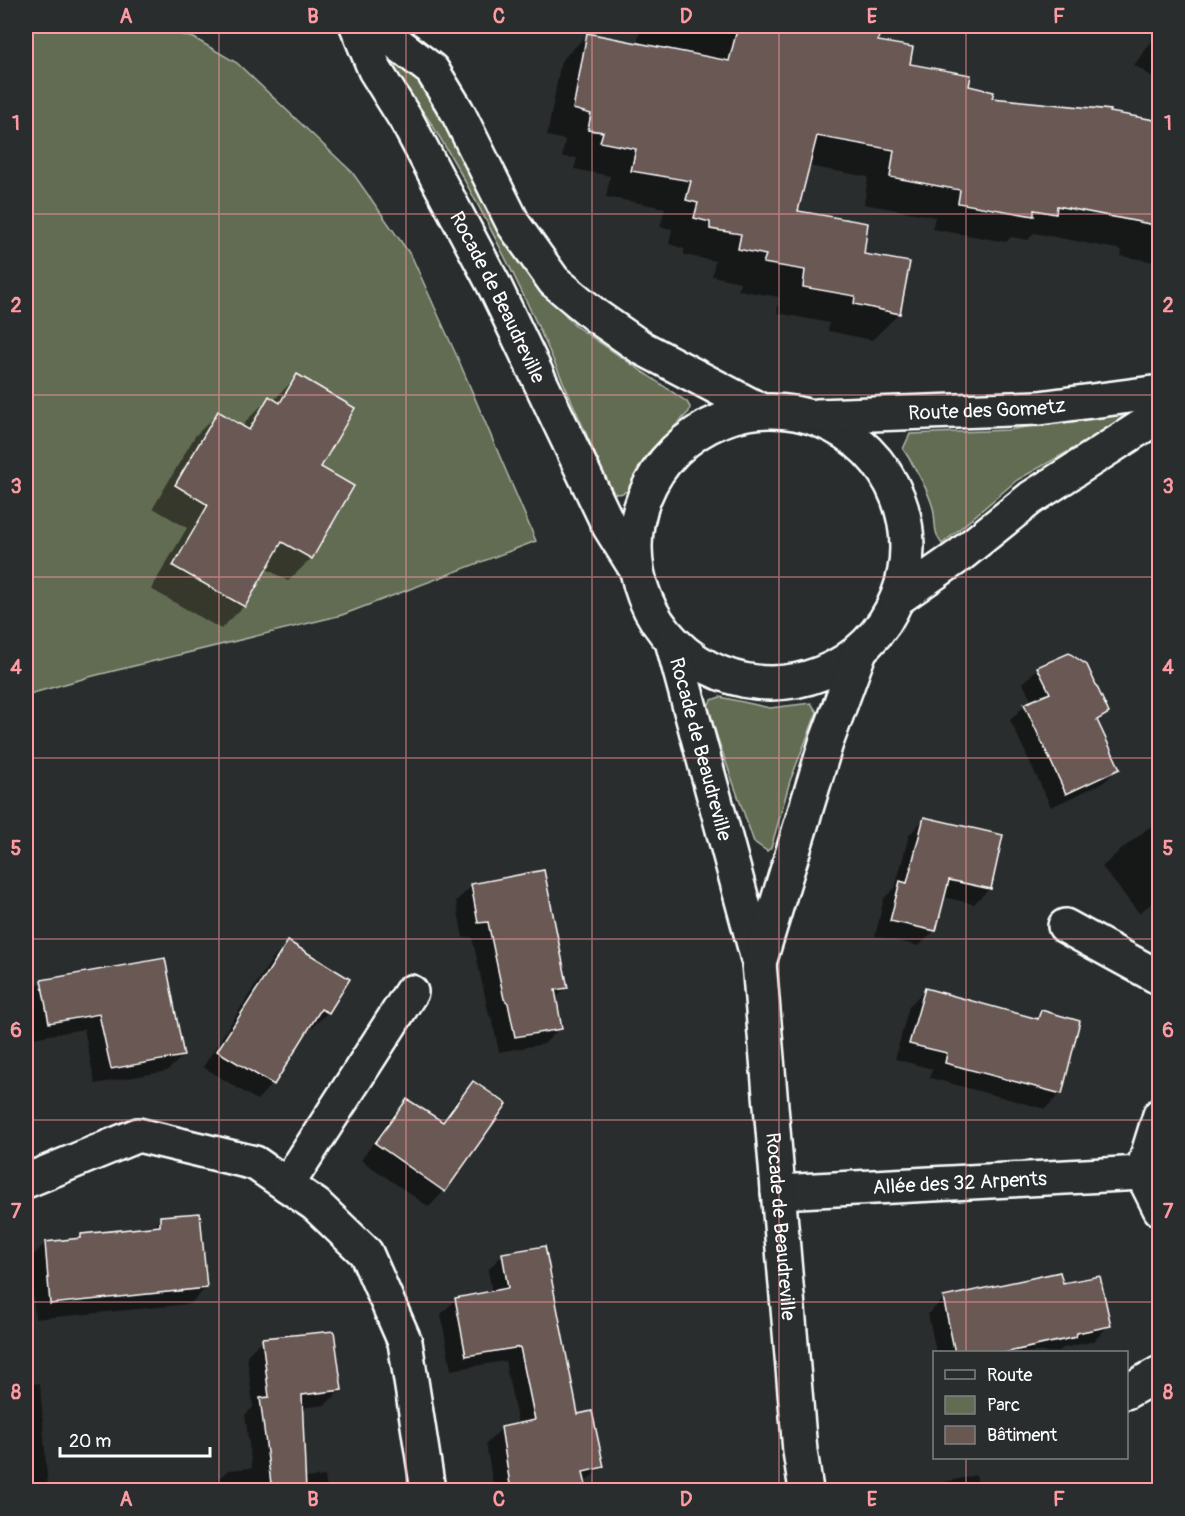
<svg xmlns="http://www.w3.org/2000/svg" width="1185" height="1516" viewBox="0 0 1185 1516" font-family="Pangolin,sans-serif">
  <rect width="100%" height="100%" fill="#2a2d2e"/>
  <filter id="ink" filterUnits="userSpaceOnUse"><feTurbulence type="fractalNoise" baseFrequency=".0167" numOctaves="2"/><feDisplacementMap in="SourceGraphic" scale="12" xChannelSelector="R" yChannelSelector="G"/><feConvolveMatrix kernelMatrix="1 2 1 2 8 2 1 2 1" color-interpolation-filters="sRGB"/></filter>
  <g filter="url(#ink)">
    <!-- green -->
    <g fill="#626c53" stroke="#b0b6a9" stroke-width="1.5">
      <polygon points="26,26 147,26 194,38 237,63 352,172 412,257 459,361 536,541 342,615 93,676 26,695"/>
      <path d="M388 57 420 78 462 149 517 258 574 325 687 402 690 407 689 412 649 452 628 491 620 494 612 493C557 367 503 240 431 123 418 103 402 84 387 65Z"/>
      <path d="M1114 413 1121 414 1122 419 1119 423 1017 480 942 544C933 534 936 520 933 508 927 487 915 467 903 449L910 434 1008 430Z"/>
      <polygon points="720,697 770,708 811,703 817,712 790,781 771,848 767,851 754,842 707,708 711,700"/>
    </g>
    <!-- shadow -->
    <g fill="#0007">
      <polygon points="641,26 853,26 852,28 909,65 968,88 990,99 1108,113 1160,122 1160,263 1121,256 1122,250 1034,233 1028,240 1011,237 1006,242 932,229 935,217 864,204 868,177 808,166 797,212 862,255 899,314 872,340 828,331 829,323 777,313 779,297 738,290 740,282 712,276 715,261 684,255 684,249 669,244 672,229 660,227 665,208 606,197 610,176 574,169 577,158 562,157 565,140 547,136 561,61 588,34 637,44"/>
      <polygon points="1160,30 1160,82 1134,65"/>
      <polygon points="297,376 319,468 352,487 311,559 288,581 265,568 244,606 221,629 151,589 187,528 153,508 195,436 218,413 242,428 247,420 269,398 274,400"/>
      <polygon points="1038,668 1107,713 1097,723 1118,769 1103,783 1051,807 1010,720 1025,705 1032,702 1023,683"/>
      <polygon points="924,819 990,888 974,904 943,897 935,930 919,946 875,936 884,898 895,888 909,835"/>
      <polygon points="1160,819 1160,897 1139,913 1102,867 1118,852"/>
      <polygon points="472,886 566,988 555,999 560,1028 544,1044 499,1052 492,1019 489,1015 472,937 463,938 456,901"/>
      <polygon points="288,943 328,1012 312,1028 309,1026 272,1084 257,1100 203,1067 272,959"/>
      <polygon points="42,982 183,1056 167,1071 95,1084 84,1029 33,1038 26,997"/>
      <polygon points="925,990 1034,1020 1042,1012 1061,1093 1045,1109 930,1078 932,1069 895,1059 909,1006"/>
      <polygon points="473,1083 444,1191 429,1207 361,1160 392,1116 407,1100 441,1122 458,1098"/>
      <polygon points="161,1218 206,1288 190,1304 35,1319 30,1259 45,1243 78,1240 82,1235 150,1229"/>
      <polygon points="503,1254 602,1467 584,1483 586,1490 494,1490 486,1444 501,1429 518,1425 505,1361 451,1370 441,1314 456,1299 492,1293 488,1270"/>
      <polygon points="1062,1285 1109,1325 1094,1341 1063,1348 1057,1352 936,1352 928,1314 944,1299"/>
      <polygon points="263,1339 341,1390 325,1405 301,1408 304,1478 325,1476 327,1490 213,1490 212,1485 228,1470 252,1468 245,1415 253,1407 247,1355"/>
      <polygon points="40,1383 48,1490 26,1490 26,1385"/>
      <polygon points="976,1475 980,1490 919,1490 922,1487"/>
    </g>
    <!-- building -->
    <g fill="#695852" stroke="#fff" stroke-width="1.5">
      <polygon points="738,26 849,26 880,30 878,41 913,47 910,64 971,75 969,86 994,92 992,98 1111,110 1110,112 1160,121 1160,226 1057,206 1056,214 1034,210 1034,216 958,203 960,190 890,177 894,150 817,136 798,211 868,223 864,254 910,262 900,314 854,304 855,296 803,287 805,270 763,263 766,255 738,249 741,234 710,229 710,222 694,218 698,203 686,200 691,181 631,171 636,149 600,142 603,132 588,130 591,114 573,109 587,33 729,61"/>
      <polygon points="297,374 355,408 321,467 354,486 312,559 282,542 245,607 173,566 208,505 175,485 218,411 249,430 269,396 280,403"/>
      <polygon points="1069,653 1087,665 1109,713 1097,720 1120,769 1066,794 1024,704 1050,693 1037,667"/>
      <polygon points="924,817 1003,835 991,889 949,880 936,931 890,921 900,881 907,883"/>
      <polygon points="544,870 568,988 555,990 562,1029 515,1037 508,1003 504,999 488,922 478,923 471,884"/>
      <polygon points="288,941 350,979 329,1013 321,1009 274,1085 217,1051"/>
      <polygon points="165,958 184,1056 111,1069 99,1014 49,1023 41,980"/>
      <polygon points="925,988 1038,1019 1041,1010 1080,1021 1062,1094 945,1063 947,1053 909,1044"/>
      <polygon points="473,1081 507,1104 445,1192 375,1143 407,1099 443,1122"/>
      <polygon points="200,1213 207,1288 50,1304 45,1242 81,1238 81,1234 160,1226 160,1216"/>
      <polygon points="545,1246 578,1414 592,1411 604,1467 583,1472 587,1491 511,1491 501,1427 535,1420 520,1347 466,1356 455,1298 508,1288 502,1253"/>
      <polygon points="1060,1272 1063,1283 1100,1276 1111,1326 1077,1333 1076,1337 1004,1353 955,1353 943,1297"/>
      <polygon points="334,1331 342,1390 302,1395 306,1491 272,1491 260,1398 269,1397 262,1338"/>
    </g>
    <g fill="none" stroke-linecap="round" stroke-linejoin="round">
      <defs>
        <g id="minor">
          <polyline points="1065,926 1160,978"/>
          <polyline points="1160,1115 1142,1173 1160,1209"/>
          <polyline points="26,1181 138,1135 255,1163 316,1205 366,1253 405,1342 428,1490"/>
          <polyline points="287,1185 411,992"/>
          <path id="s1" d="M778 1192 1142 1173"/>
          <polyline points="1126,1392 1160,1373"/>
        </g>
        <g id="tertiary">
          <path id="s2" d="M357 26 375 70 408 123 494 285 609 526 636 569"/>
          <polyline points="362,26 393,40 432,70 457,111 514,225 554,281 596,316 642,348 760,410"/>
          <circle cx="771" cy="547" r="136"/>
          <path id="s3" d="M817 416 1039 408 1160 392"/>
          <polyline points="897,599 959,556 1031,498 1160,415"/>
          <path id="s4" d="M672 641 759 963 800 1451 806 1490"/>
          <polyline points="759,963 826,743 860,651"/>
        </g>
      </defs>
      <!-- minor casing -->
      <use href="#minor" stroke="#fff" stroke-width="38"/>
      <!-- tertiary casing -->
      <use href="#tertiary" stroke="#fff" stroke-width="38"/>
      <!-- minor -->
      <use href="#minor" stroke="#2a2d2e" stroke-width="33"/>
      <!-- tertiary -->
      <use href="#tertiary" stroke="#2a2d2e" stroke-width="33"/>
    </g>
  </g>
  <!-- grid -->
  <path fill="none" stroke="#ff9aa2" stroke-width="1.5" stroke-opacity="0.55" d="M219 26V1490M406 26V1490M592 26V1490M779 26V1490M966 26V1352M26 214H1160M26 395H1160M26 577H1160M26 758H1160M26 939H1160M26 1120H1160M26 1302H1160M966 1458V1490"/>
  <g text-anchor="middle" stroke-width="4.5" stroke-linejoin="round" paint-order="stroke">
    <!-- street labels -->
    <g font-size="20" fill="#fff" stroke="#2a2d2e">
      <text dy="7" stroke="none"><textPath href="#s2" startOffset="306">Rocade de Beaudreville</textPath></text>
      <text dy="7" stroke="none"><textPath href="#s3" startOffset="170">Route des Gometz</textPath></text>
      <text dy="7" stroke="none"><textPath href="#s4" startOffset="112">Rocade de Beaudreville</textPath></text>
      <text dy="7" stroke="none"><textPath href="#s1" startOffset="182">Allée des 32 Arpents</textPath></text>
      <text dy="7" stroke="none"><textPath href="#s4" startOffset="598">Rocade de Beaudreville</textPath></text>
    </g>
  </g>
  <!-- margin -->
  <rect width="1185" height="1516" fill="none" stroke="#2a2d2e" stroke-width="66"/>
  <!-- legend -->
  <rect x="933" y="1351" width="195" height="108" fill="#2a2d2e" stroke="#7f8182" stroke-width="1.5"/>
  <rect x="945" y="1370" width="30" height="9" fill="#2a2d2e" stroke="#7f8182" stroke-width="1.5"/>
  <text x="987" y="1381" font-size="18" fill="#ffffff">Route</text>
  <rect x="945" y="1396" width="30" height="18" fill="#626c53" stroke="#7f8182" stroke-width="1.5"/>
  <text x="987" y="1411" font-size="18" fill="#ffffff">Parc</text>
  <rect x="945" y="1426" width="30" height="18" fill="#695852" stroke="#7f8182" stroke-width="1.5"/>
  <text x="987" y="1441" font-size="18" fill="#ffffff">Bâtiment</text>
  <!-- scale -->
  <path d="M60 1447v9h150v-9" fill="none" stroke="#ffffff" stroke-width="3"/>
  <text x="69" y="1447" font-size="18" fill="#ffffff" stroke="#2a2d2e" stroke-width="4.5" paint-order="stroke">20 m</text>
  <rect x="33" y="33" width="1119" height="1450" fill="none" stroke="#ff9aa2" stroke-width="2"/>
  <g font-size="20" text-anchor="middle" font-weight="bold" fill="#ff9aa2">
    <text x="126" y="23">A</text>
    <text x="313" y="23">B</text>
    <text x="499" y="23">C</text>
    <text x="686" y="23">D</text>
    <text x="872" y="23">E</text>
    <text x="1059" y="23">F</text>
    <text x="16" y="130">1</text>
    <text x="1168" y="130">1</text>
    <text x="16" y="312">2</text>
    <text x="1168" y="312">2</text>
    <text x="16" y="493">3</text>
    <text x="1168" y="493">3</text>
    <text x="16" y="674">4</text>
    <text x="1168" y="674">4</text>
    <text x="16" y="855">5</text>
    <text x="1168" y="855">5</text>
    <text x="16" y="1037">6</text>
    <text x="1168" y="1037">6</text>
    <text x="16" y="1218">7</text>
    <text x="1168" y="1218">7</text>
    <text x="16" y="1399">8</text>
    <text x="1168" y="1399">8</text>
    <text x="126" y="1506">A</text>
    <text x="313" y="1506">B</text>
    <text x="499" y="1506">C</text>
    <text x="686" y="1506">D</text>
    <text x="872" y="1506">E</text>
    <text x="1059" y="1506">F</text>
  </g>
</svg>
